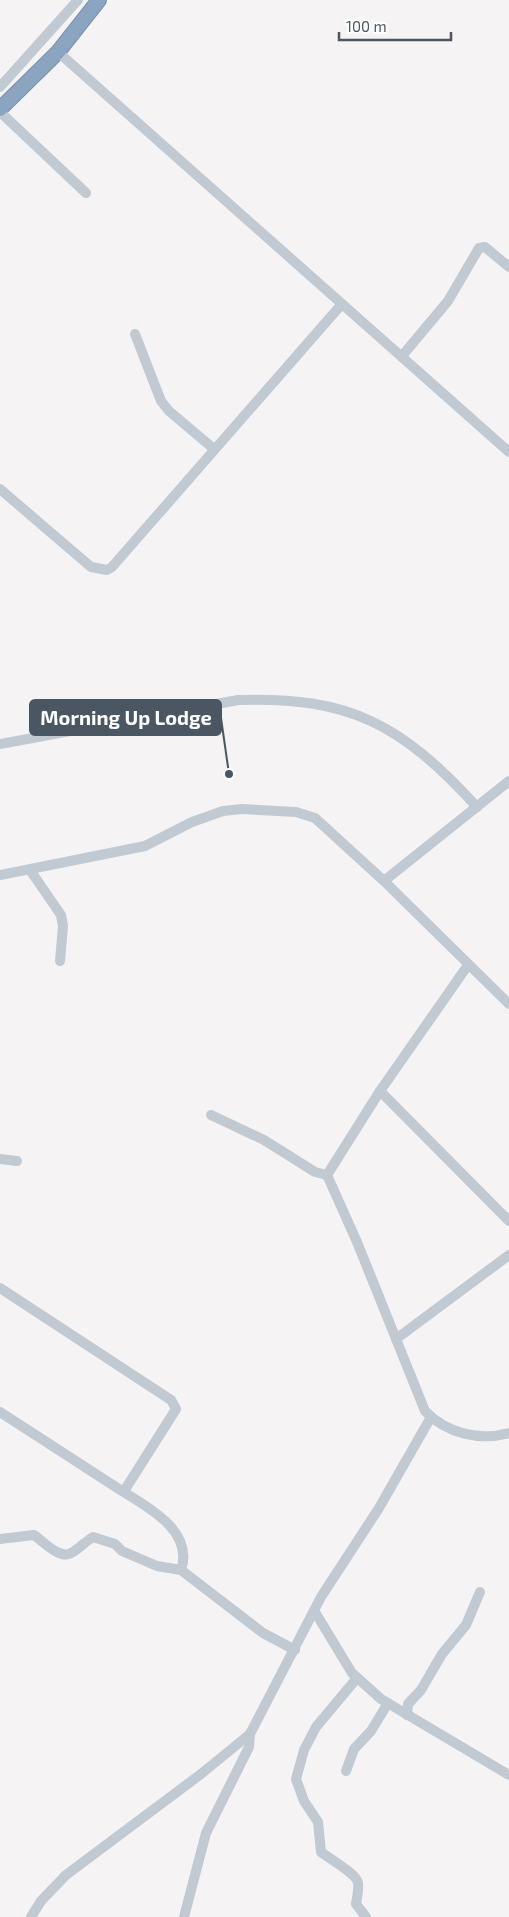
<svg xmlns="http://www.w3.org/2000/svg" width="509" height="1917" viewBox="0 0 509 1917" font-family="'Exo 2',sans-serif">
  <rect width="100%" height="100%" fill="#f5f3f3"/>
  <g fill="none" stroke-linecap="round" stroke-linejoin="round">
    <defs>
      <polyline id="highway" points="0,109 58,52 99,0"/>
    </defs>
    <!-- highway casing -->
    <use href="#highway" stroke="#7690ad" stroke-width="16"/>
    <!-- minor -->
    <g stroke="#c1cad2" stroke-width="10">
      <polyline points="58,52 509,452"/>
      <polyline points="0,87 78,0"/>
      <polyline points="0,112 86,193"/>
      <polyline points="135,334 161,401 169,411 214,449"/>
      <polyline points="402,356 448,301 479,248 485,247 509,267"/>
      <polyline points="0,489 91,567 107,570 112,567 341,305"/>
      <path d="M0 744 238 700C350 696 402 725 477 807"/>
      <polyline points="30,870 61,915 63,926 60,961"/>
      <polyline points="0,875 145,846 192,822 223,811 242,809 296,812 315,818 384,881 509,1004"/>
      <polyline points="384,881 509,781"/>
      <path d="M468 965 380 1091 327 1175 357 1242 425 1411C447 1434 480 1441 509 1433"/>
      <polyline points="380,1091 509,1221"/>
      <polyline points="211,1115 264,1140 315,1172 327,1175"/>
      <polyline points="0,1159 17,1161"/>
      <polyline points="0,1288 171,1400 176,1409 126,1488 122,1491 0,1412"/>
      <polyline points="396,1339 509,1255"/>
      <path d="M122 1491C150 1508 194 1532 181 1570"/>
      <path d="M0 1539 34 1535C43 1541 60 1560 71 1553 79 1549 86 1541 93 1537L115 1544 122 1551 157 1566 181 1570 263 1633 295 1650"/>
      <polyline points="315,1612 352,1673 381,1699 509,1775"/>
      <path d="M357 1678 316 1727 304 1750 296 1779 304 1801 318 1822 321 1852C330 1859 357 1874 358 1883 359 1889 357 1897 356 1904L366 1917"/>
      <polyline points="407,1715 408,1704 421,1690 442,1654 466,1625 480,1592"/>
      <polyline points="346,1771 354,1749 371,1731 388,1703"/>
      <polyline points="31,1917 41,1901 66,1875 201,1774 250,1734 321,1597 379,1508 431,1417"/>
      <polyline points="184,1917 206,1833 249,1747 250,1734"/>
    </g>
    <!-- highway -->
    <use href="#highway" stroke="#8ba5c1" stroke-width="14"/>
  </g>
  <!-- callouts -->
  <path fill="none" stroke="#4a5661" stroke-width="2" d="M229 774L221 718"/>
  <circle fill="#4a5661" stroke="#fff" stroke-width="2" cx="229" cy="774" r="5"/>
  <rect fill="#4a5661" stroke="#4a5661" stroke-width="2" x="30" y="700" width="191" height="35" rx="5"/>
  <g font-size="20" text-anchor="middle" font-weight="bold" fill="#fff">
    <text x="126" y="725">Morning Up Lodge</text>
  </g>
  <!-- scale -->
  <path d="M339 32v8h112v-8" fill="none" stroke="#4a5661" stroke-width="2.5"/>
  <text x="346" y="32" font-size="15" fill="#4a5661" stroke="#ffffff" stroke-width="4" paint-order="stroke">100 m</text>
</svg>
